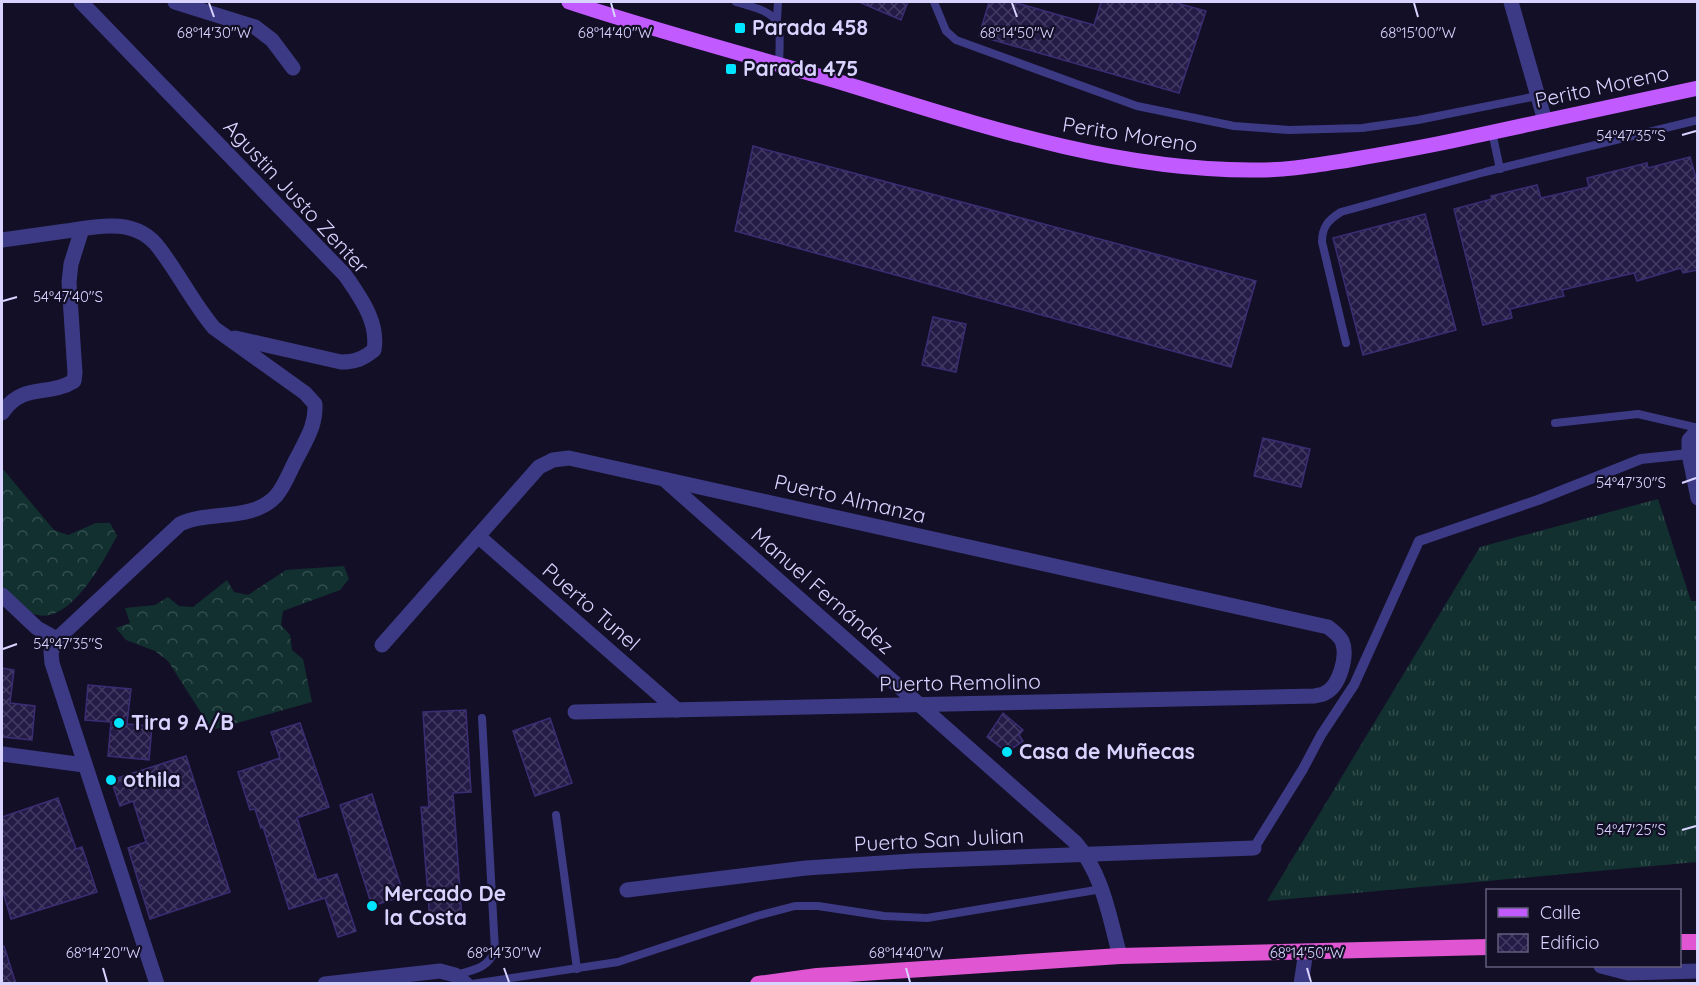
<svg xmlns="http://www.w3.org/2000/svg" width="1699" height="985" viewBox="0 0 1699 985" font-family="Quicksand,sans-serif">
  <defs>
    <pattern id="grass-tufts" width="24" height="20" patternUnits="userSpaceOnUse" patternTransform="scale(1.5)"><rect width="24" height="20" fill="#12302f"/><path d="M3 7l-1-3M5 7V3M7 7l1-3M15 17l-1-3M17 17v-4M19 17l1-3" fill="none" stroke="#344d4e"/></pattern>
    <pattern id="forest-crowns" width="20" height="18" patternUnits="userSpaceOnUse" patternTransform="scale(1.5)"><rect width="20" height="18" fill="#12302f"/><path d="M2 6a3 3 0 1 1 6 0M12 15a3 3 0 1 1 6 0" fill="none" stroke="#344d4e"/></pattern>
    <pattern id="building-cross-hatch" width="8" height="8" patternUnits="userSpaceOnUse" patternTransform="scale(1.5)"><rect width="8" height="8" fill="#241b47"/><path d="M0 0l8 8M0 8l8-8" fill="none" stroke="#433b63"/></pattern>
  </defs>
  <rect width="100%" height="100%" fill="#130f26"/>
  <!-- grass -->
  <polygon fill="url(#grass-tufts)" points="1658,499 1691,601 1697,601 1697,862 1267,901 1480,547"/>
  <!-- forest -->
  <g fill="url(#forest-crowns)">
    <path d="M2 468 54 530 68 535 96 523H110L117 536C104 560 70 627 34 614 25 611 9 594 2 588Z"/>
    <polygon points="344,566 349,579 340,590 283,611 281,625 290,635 292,650 303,659 312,702 212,730 168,661 155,651 126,640 116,628 130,623 125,608 155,605 168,597 179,606 193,607 227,580 234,592 248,595 286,570"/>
  </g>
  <!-- building -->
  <g fill="url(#building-cross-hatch)" stroke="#3b2d73" stroke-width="1.5">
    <polygon points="859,2 908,2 901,20"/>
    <polygon points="989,2 1013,2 1094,25 1101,2 1173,2 1206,11 1179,93 979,36"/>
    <polygon points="753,146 1256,281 1231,367 735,231"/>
    <polygon points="1690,157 1698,185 1698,270 1683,273 1681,268 1637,281 1634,273 1562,290 1564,296 1510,309 1512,318 1483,325 1454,209 1492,199 1491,196 1537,185 1541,198 1589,187 1587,178 1647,163 1648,168"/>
    <polygon points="1425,214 1456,330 1363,355 1333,238"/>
    <polygon points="933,317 966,324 956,372 922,365"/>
    <polygon points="1263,438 1310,449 1301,487 1254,476"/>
    <polygon points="2,668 14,670 10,703 35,706 32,740 2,737"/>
    <polygon points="88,685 131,689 127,724 152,726 149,760 108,756 111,722 85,720"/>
    <polygon points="466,710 471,792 453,793 462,919 430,921 421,807 429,807 423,712"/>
    <polygon points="1003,713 1023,730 1019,735 1023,741 1007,752 987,737"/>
    <polygon points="550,718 572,783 535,796 513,731"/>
    <polygon points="300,723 329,807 297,818 317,880 337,874 356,931 338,937 325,898 289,909 263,827 261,828 255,809 250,810 238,772 280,758 271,732"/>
    <polygon points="186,756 230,892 150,919 128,848 146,842 133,801 120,806 111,780"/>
    <polygon points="372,794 404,896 372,906 340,805"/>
    <polygon points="58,798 76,849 82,847 97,892 11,919 2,889 2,817"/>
    <polygon points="4,946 16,984 2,984 2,947"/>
  </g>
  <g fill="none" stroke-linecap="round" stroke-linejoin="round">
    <!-- service -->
    <g stroke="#3d3a85" stroke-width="8">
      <path d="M736 2C782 15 781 17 779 64"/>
      <polyline points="934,2 946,31 956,40 1137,106 1234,126 1289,130 1362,128 1418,120 1537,96"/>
      <polyline points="777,20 778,2"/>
      <polyline points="1492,132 1500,169"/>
      <path d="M1346 343 1322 242C1322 227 1328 220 1341 212L1485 172 1698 120"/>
      <polyline points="1555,423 1638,414 1698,428"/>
      <polyline points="556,815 577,969"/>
      <path d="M455 975C473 970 488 969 495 950L482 718"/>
      <polyline points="472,984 618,962 757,916 795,906 818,906 884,916 927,918 1102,889"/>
    </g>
    <!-- pedestrian -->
    <polyline stroke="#3d3a85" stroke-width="10" points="1254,848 1303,769 1321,735 1354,685 1419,541 1538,500 1641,459 1689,454"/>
    <!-- minor -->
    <g stroke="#3d3a85" stroke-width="15">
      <path d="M81 2 345 275C360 297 379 322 374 350 363 359 355 362 341 362L235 338"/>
      <polyline points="175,2 255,27 272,40 293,68"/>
      <polyline points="1511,2 1545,121"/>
      <path d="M2 240C23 237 44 234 66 231 98 226 136 217 159 248 179 274 193 303 214 328L305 393 315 404C316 425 307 438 298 456 291 468 285 486 276 496 252 522 209 510 180 524L57 639 51 652 52 663 157 984"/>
      <path d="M2 413C23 382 48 397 74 381L75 373 69 282 71 264 82 229"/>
      <polyline points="1698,430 1689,440 1689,454 1698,498"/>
      <path d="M666 481 1075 842C1103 874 1109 916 1120 956"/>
      <polyline points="478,536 677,710"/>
      <polyline points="2,595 37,628 57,639"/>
      <path d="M382 645 539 467 553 460 569 458 1328 627C1333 631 1339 635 1342 641 1348 655 1340 686 1325 693 1322 695 1318 695 1315 696L575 712"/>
      <polyline points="2,754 84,765"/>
      <polyline points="627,890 806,868 913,861 1254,848"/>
      <polyline points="1601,966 1628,973 1698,971"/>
      <polyline points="325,984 440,971 455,975 466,984"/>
      <polyline points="1301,984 1306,951"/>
    </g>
    <!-- primary -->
    <path stroke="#c25bff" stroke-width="15" d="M569 2C659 32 751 56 843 83 977 124 1110 170 1251 170 1284 171 1317 165 1349 160 1390 153 1430 146 1470 137 1546 121 1622 104 1698 88"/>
    <!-- trunk -->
    <g stroke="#e055d1" stroke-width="16">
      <polyline points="1680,942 1698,942"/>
      <polyline points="758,984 817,976 1120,956 1488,947"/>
    </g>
  </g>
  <!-- ticks -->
  <path fill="none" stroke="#d9d4ff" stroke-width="2" d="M209 3 214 17M611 3 615 17M1012 3 1017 17M1414 3 1418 17M1682 135 1696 131M3 301 17 297M1682 483 1696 478M3 649 17 644M1682 830 1696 826M103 968 107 982M504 968 509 982M906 968 910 982M1307 968 1311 982"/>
  <!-- markers -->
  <g fill="#00e5ff" stroke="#130f26" stroke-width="2">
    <rect x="734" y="22" width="12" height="12" rx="3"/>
    <rect x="725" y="63" width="12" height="12" rx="3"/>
    <circle cx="119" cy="723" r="6"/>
    <circle cx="1007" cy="752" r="6"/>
    <circle cx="111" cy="780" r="6"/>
    <circle cx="372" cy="906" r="6"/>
  </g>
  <g text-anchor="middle" stroke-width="4.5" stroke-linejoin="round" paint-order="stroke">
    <!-- poi labels -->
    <g font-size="21" font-weight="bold" fill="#d9d4ff" stroke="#130f26" text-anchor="start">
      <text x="752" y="35">Parada 458</text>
      <text x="743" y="76">Parada 475</text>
      <text x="131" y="730">Tira 9 A/B</text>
      <text x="1019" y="759">Casa de Muñecas</text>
      <text x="123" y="787">othila</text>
      <text x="384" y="901">Mercado De<tspan x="384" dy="24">la Costa</tspan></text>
    </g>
    <!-- street labels -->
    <g font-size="21" fill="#d9d4ff" stroke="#130f26">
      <text transform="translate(1602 87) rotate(-12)" y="7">Perito Moreno</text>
      <text transform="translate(1130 135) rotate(9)" y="7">Perito Moreno</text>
      <text transform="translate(296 197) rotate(47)" y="7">Agustin Justo Zenter</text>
      <text transform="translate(850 499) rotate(13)" y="7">Puerto Almanza</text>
      <text transform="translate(822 591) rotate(41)" y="7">Manuel Fernández</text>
      <text transform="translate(591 607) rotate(41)" y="7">Puerto Tunel</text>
      <text transform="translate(960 683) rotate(-1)" y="7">Puerto Remolino</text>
      <text transform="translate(939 840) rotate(-3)" y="7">Puerto San Julian</text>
    </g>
  </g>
  <g font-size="15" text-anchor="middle" fill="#d9d4ff" stroke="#130f26" stroke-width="4.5" stroke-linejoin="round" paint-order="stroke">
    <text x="214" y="38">68°14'30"W</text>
    <text x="615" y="38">68°14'40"W</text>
    <text x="1017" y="38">68°14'50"W</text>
    <text x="1418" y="38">68°15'00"W</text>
    <text x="1631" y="141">54°47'35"S</text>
    <text x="68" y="302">54°47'40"S</text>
    <text x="1631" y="488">54°47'30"S</text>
    <text x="68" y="649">54°47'35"S</text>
    <text x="1631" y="835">54°47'25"S</text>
    <text x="103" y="958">68°14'20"W</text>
    <text x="504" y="958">68°14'30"W</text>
    <text x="906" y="958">68°14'40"W</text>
    <text x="1307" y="958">68°14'50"W</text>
  </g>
  <!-- border -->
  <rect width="1699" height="985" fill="none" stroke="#d9d4ff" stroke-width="6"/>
  <!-- legend -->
  <rect x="1486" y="889" width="195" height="78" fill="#130f26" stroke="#625e7d" stroke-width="1.5"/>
  <rect x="1498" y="908" width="30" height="9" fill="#c25bff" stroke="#625e7d" stroke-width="1.5"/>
  <text x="1540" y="919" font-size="18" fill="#d9d4ff">Calle</text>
  <rect x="1498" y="934" width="30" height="18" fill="url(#building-cross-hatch)" stroke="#625e7d" stroke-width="1.5"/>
  <text x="1540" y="949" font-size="18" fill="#d9d4ff">Edificio</text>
</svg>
